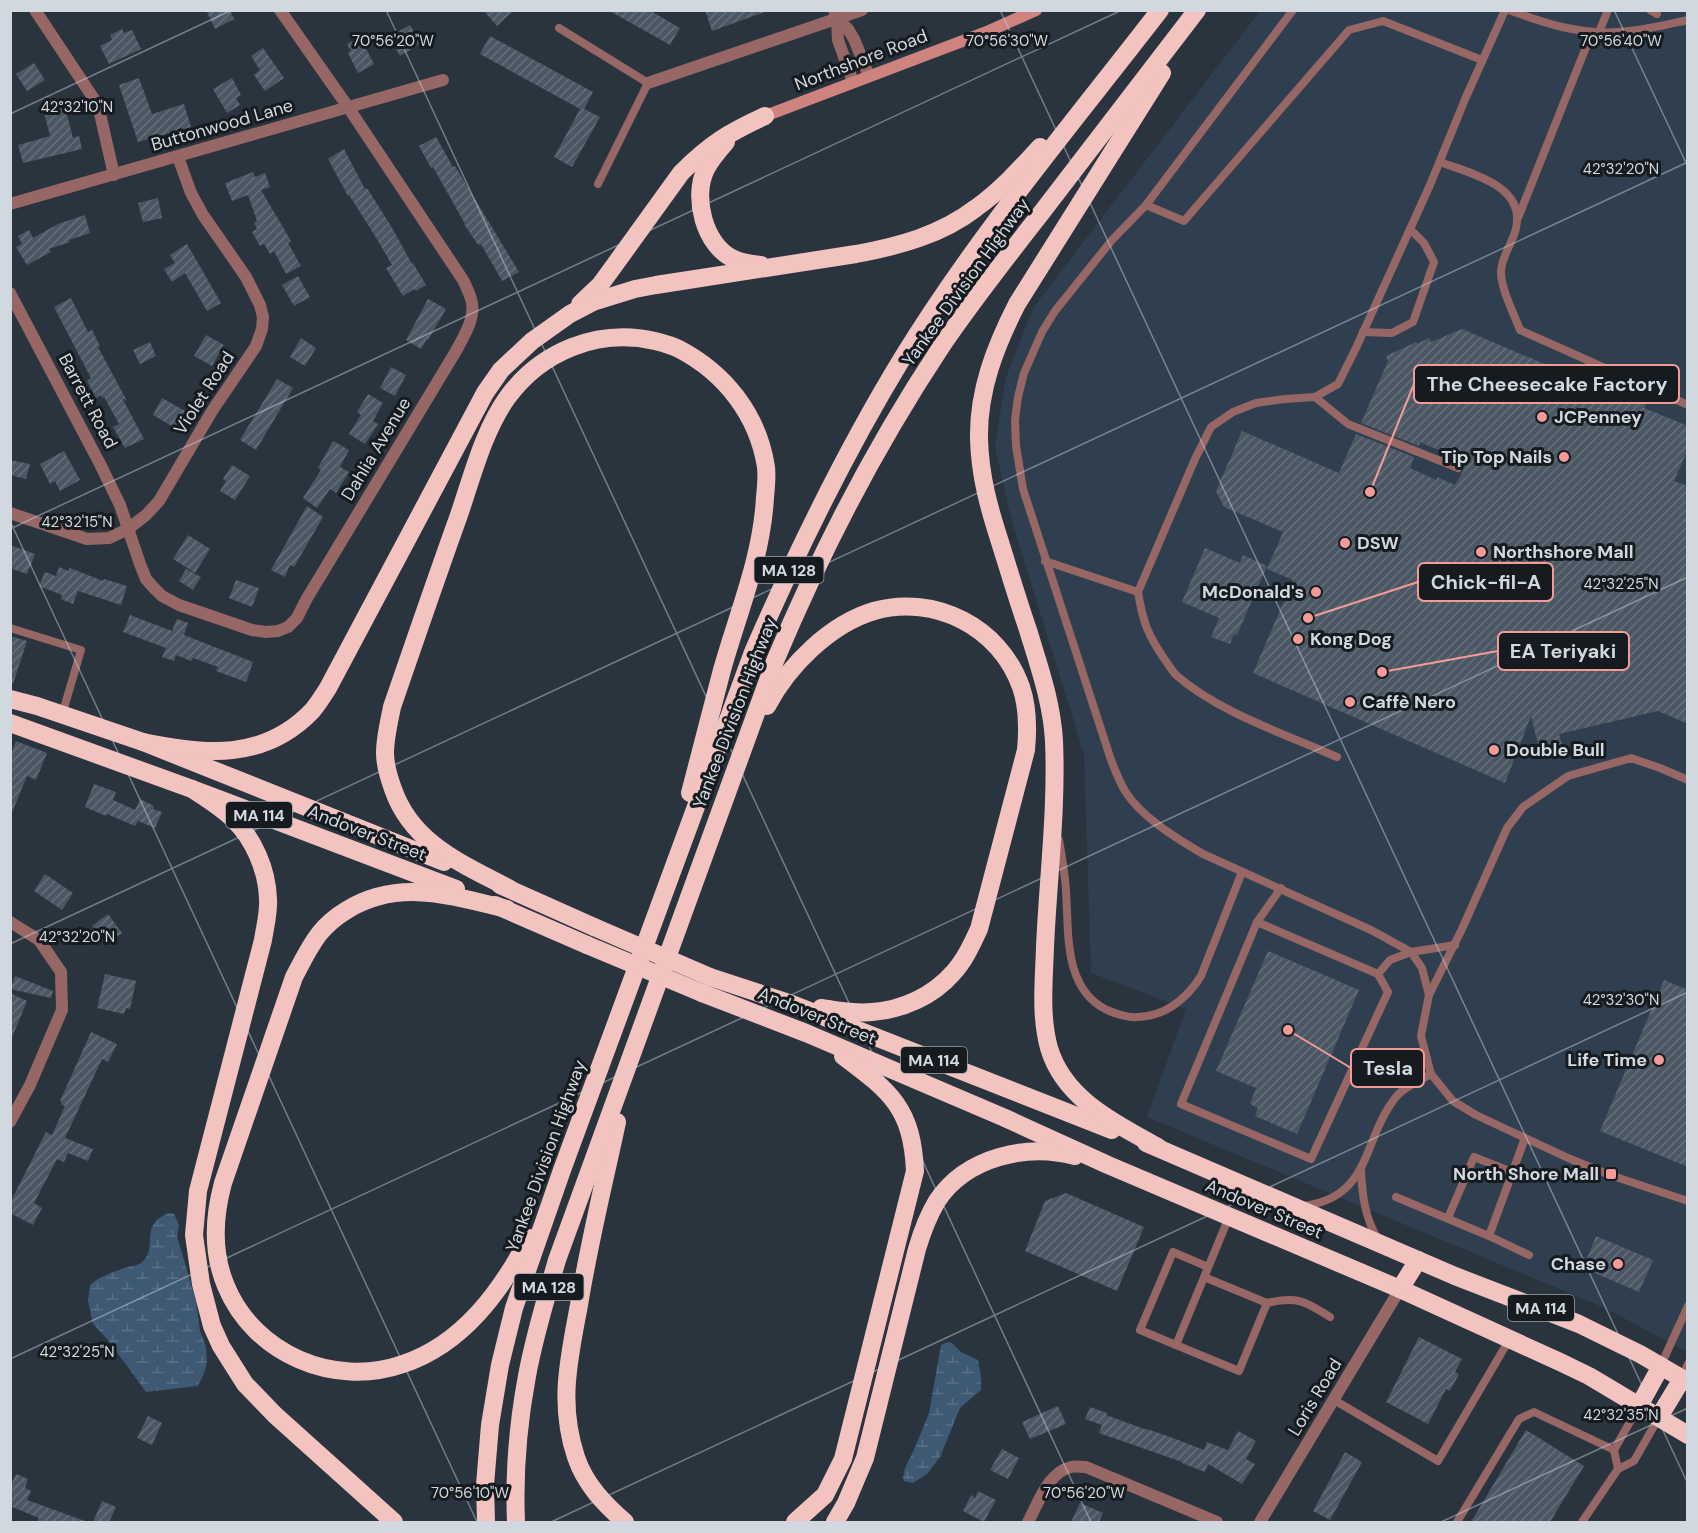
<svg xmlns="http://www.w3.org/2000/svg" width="1698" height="1533" viewBox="0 0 1698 1533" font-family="'DM Sans',sans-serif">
  <defs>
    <pattern id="wetland-marsh" width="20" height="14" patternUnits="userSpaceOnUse" patternTransform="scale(1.5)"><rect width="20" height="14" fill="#3e5973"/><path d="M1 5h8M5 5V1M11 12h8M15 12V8" fill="none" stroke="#597086"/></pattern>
    <pattern id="building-hatch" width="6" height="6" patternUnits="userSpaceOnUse" patternTransform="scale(1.5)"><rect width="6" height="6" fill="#4b5864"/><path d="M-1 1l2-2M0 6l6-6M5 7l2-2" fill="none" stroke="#646f7a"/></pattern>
  </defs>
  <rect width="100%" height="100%" fill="#29343f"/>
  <!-- built -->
  <polygon fill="#2f3f4f" points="1260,11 1687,11 1687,1352 1605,1308 1147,1117 1186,1009 1091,973 1084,754 1010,515 995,446 1006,377 1033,308"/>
  <!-- wetland -->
  <g fill="url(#wetland-marsh)">
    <path d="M168 1213 174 1214 179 1225 177 1236 196 1301 200 1331 206 1347 207 1361 205 1371 198 1386 146 1392 108 1340 93 1324 88 1301 90 1285C101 1275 114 1272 128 1267 132 1266 138 1265 141 1263 160 1248 137 1227 168 1213Z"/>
    <polygon points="948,1342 952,1343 961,1352 978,1360 981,1377 981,1390 960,1408 940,1457 927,1474 913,1483 904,1481 903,1478 905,1468 913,1452 929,1413 941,1345"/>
  </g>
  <!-- building -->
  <g fill="url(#building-hatch)">
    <polygon points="206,10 230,10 234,19 215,29"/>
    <polygon points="483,10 514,10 497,26"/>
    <polygon points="608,10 649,10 680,28 670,45"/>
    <polygon points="705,10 765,10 765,12 712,31"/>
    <polygon points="410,25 421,43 400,56 389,37"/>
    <polygon points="122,29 124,33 132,30 141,49 109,64 100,46 112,40 110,35"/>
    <polygon points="490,36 593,92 584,109 600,117 572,167 554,157 580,109 480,54"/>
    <polygon points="360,37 374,64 358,73 348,53 351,51 347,44"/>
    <polygon points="263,48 284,78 265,91 254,75 260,70 251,56"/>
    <polygon points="34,63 45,80 27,91 16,74"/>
    <polygon points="139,78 152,114 184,104 191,127 138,142 119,85"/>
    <polygon points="232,78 241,95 236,98 240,105 227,113 213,89"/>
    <polygon points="65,107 73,138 79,136 82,149 23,163 18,145 50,136 44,112"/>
    <polygon points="436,137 453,167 455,166 519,272 502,281 481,244 478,245 464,224 465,224 433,167 431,168 419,146"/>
    <polygon points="344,149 365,189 367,188 391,226 412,264 413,263 426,285 416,291 414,289 403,296 386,268 392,265 375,236 349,195 348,196 328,159"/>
    <polygon points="253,172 255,177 265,173 270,187 261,190 291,241 288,243 301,266 286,274 274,251 270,254 264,244 260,246 252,232 257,229 254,223 257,221 248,195 232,201 225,183"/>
    <polygon points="158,198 162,218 143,222 138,203"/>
    <polygon points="85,215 90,233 69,240 70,242 49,249 51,252 27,265 16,247 22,244 18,236 29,230 33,238 58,224"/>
    <polygon points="187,244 221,303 207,311 185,273 172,282 164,269 175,263 170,255"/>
    <polygon points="298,276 310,297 294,306 282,285"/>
    <polygon points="71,298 88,332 92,330 100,346 98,347 127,401 122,398 144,439 125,448 113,427 119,424 104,397 102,398 101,395 96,398 87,381 91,378 54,307"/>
    <polygon points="428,299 446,309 428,340 427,339 421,349 406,340"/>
    <polygon points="1462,329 1613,393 1614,390 1646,404 1644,408 1688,426 1688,449 1674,481 1688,486 1688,724 1658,711 1559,734 1563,748 1551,755 1541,756 1531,716 1505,783 1253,673 1293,580 1267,569 1283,532 1224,507 1216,491 1242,431 1339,473 1356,434 1414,457 1410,468 1436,480 1437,477 1455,485 1463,471 1466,462 1420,442 1419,446 1361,423 1388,361 1386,356 1416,342 1417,344 1429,338 1431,342"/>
    <polygon points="206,335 224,345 212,366 194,356"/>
    <polygon points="301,338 316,348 305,366 290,357"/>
    <polygon points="150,342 156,356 140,364 133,350"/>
    <polygon points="391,367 406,375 395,396 380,388"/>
    <polygon points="277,379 293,388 256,450 240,440"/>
    <polygon points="368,394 383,403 373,421 378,424 365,444 349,434 361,415 357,412"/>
    <polygon points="162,398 185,411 175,428 153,415"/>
    <polygon points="333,441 349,450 340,467 349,472 336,493 330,489 317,508 303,498 321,470 318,468"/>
    <polygon points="64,451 80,480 60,491 55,481 50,484 40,464"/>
    <polygon points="10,460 30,464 26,479 10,475"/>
    <polygon points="232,465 250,476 235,500 220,491 226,481 223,479"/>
    <polygon points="307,506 323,517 294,567 290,565 285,577 271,570"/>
    <polygon points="188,535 210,549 195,573 173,559"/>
    <polygon points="10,545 35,554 27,574 10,568"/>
    <polygon points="1205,548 1240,563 1243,555 1267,566 1237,635 1234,634 1230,644 1211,637 1219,618 1182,602"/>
    <polygon points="59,567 68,571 70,568 103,581 104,579 127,586 121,605 78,591 73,604 61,599 62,595 39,586 45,572 56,576"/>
    <polygon points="186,569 201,577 193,590 179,581"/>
    <polygon points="236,580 259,588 252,607 229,598"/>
    <polygon points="130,615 172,631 177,619 188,623 184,635 253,662 246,682 216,671 218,667 193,658 191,661 176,655 174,661 162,657 166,648 123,632"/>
    <polygon points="10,636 27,641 13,684 10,684"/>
    <polygon points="16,741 47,753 36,780 27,776 11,815 10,756"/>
    <polygon points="94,784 116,792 113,800 135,810 140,799 154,806 153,809 162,812 155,828 138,821 135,826 107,814 106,816 85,807"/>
    <polygon points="45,874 73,893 62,910 34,891"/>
    <polygon points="108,914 122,933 109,942 104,942 92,926"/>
    <polygon points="1268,951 1359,990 1297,1134 1255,1116 1258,1108 1250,1104 1256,1088 1216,1071"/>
    <polygon points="105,974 136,981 130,1009 126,1008 124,1014 97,1008"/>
    <polygon points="15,976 53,991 51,998 10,989"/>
    <polygon points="1664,980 1688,990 1688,1167 1600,1131"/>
    <polygon points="10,993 27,1001 11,1040 10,1040"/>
    <polygon points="91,1032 117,1044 108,1062 102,1059 65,1138 93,1149 88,1161 68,1153 64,1162 57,1159 34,1203 42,1208 33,1225 10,1213 10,1203 46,1132 52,1135 65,1106 61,1104 62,1102 60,1101"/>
    <polygon points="1066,1193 1144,1227 1117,1291 1025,1251 1045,1201"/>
    <polygon points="1596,1236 1653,1260 1639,1292 1583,1268"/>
    <polygon points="1419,1337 1462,1359 1455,1372 1459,1374 1450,1391 1446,1389 1428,1424 1386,1402"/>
    <polygon points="1058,1406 1066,1424 1030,1439 1022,1422"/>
    <polygon points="1090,1407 1107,1413 1106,1415 1147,1430 1147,1429 1173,1438 1204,1450 1207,1442 1228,1450 1238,1431 1256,1441 1246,1459 1255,1464 1242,1484 1208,1464 1205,1472 1182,1463 1182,1462 1099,1433 1102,1425 1085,1419"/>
    <polygon points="148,1416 162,1423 152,1445 137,1438"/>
    <polygon points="1526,1430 1584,1466 1550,1522 1471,1522"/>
    <polygon points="1002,1449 1019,1458 1008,1479 990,1470"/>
    <polygon points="1345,1452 1362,1462 1330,1520 1313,1511"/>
    <polygon points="16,1474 28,1479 25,1488 31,1491 27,1500 85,1521 85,1522 37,1522 39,1518 10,1506 10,1487"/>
    <polygon points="978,1491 996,1500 984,1522 963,1511 971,1495 975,1498"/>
    <polygon points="102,1501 116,1507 109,1522 93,1522"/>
    <polygon points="1080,1503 1103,1513 1099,1522 1071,1522"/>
  </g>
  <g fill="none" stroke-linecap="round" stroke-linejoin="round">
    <!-- lane -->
    <g stroke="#966764" stroke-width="8">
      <path d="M1293 10 1146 205 1112 240 1055 311 1042 332 1024 373 1018 397 1015 420 1016 446 1023 489 1111 760C1115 770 1119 781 1125 791 1141 817 1176 838 1203 854L1371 930 1411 952 1422 968 1429 995 1421 1036 1431 1074 1453 1101 1476 1115 1568 1158 1610 1175 1688 1201"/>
      <path d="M1509 10C1544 23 1580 35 1618 32 1642 31 1665 25 1688 20"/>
      <polyline points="1650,10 1657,14"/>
      <polyline points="559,28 648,83 598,184"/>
      <polyline points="1599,32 1608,10"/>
      <path d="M1440 162C1469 173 1526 185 1516 228 1513 243 1501 257 1501 272 1501 289 1514 314 1520 330L1688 405"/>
      <polyline points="1146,205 1184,221 1349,30 1383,21 1482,60"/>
      <polyline points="1518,218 1592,32"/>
      <polyline points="1363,332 1392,333 1413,322 1434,262 1424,243 1410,229"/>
      <polyline points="1315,397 1348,424 1458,468"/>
      <polyline points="1045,561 1138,592 1195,459 1211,427 1233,412 1256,403 1285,399 1315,397 1338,384 1356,348 1430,185 1466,97 1505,10"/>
      <path d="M1138 592C1143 623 1148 635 1165 660 1169 665 1172 671 1176 675 1218 712 1285 734 1337 757"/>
      <polyline points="10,628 81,650 62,715"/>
      <path d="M1059 840C1062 857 1065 874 1066 891 1069 932 1063 989 1107 1010 1116 1014 1128 1018 1138 1017 1166 1016 1187 998 1201 976L1242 872"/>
      <polyline points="1257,922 1281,888"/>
      <polyline points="1378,974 1388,992 1311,1159 1181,1104 1257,922 1378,974 1390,960 1411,952 1455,945"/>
      <polyline points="1429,995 1462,929 1507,828 1523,807 1568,776 1631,758 1660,768 1688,780"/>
      <path d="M1361 1170C1362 1194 1365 1219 1378 1239"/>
      <polyline points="1396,1197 1489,1236 1525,1138"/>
      <path d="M1304 1206C1372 1197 1362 1139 1396 1097 1404 1087 1420 1080 1431 1074"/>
      <polyline points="1448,1218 1474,1157 1512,1172"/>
      <polyline points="1489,1236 1529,1255"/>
      <polyline points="1204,1277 1267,1303 1239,1371 1176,1345 1229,1217"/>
      <path d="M1267 1303C1297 1296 1305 1301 1330 1317"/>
      <polyline points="1176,1345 1140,1330 1173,1252 1208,1267"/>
      <polyline points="1661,1365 1688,1306"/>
      <polyline points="1682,1377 1688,1364"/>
      <polyline points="1334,1400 1438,1461 1509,1340"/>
      <polyline points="1639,1406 1614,1450 1618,1469 1634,1461 1658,1419"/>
      <polyline points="1457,1522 1519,1419 1534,1412 1614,1450"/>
      <polyline points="1582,1522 1618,1469"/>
    </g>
    <!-- street -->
    <g stroke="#966764" stroke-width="12">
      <polyline points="35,10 98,105 114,175"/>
      <polyline points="834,10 837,19 838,40 853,82"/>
      <polyline points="837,19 848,29 854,39 869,76"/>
      <polyline points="648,83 862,10"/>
      <polyline points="10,204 443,80"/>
      <path d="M10 293 100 464 120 505 140 564 146 579 153 587 162 596 179 605 252 630 266 632 278 631 288 627 297 618 306 600 456 351C464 336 477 316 471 299 469 292 466 286 463 280L348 107 280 10"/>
      <polyline points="10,513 87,539 109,538 128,529 146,515 159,501 212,411 256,346 262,329 263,317 260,305 246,277 203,215 191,193 178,157"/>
      <polyline points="10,922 39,940 61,972 62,1010 30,1085 10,1122"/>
      <path d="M1028 1522C1038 1504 1048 1472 1071 1467 1076 1466 1081 1467 1086 1467L1217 1522"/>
      <polyline points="1260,1522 1400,1289"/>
    </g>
    <!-- secondary -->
    <polyline stroke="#ce837f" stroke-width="12" points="765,116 989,31 1036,10"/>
    <!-- highway -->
    <g stroke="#f3c3c0" stroke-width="18">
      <path d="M726 142C719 150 711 159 706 169 692 196 704 246 734 259 742 263 752 264 761 265"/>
      <path d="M580 304 600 285 611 270 681 173C710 144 728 133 765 116"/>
      <polyline points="10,699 37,706 143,742 444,862"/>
      <path d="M767 706C788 666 830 624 874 611 935 594 1000 627 1021 687 1028 707 1028 729 1026 750L979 929C972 944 965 960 953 973 933 996 902 1010 872 1012 855 1014 837 1010 821 1008"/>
      <polyline points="10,723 192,789 456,889"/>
      <path d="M143 742C204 755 264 761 312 711 318 704 323 696 328 688L485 393 501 370 532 341 570 314 593 302 635 289 656 285 856 254C899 246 941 235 976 208 1000 191 1020 169 1040 147"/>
      <path d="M192 789C206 798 221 807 233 819 254 839 267 870 268 899 269 912 265 927 263 940L198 1191 194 1235 201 1284 212 1326 221 1346 245 1384 275 1415 394 1522"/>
      <polyline points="500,885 594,927"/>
      <path d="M510 889C463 864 412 844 393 789 389 778 385 766 385 753 385 738 389 722 392 707 414 643 436 579 459 515 472 477 484 430 507 398 541 351 598 328 655 341 663 343 671 345 679 349 725 373 758 415 766 467 767 477 766 488 765 497 762 557 738 613 722 670 711 711 701 752 690 793"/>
      <polyline points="495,905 587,945"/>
      <path d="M507 909C452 896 399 878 347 910 337 916 327 924 319 934 309 947 302 962 294 977L223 1183C214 1216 212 1253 226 1286 254 1354 334 1388 403 1364 463 1344 501 1291 529 1238"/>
      <polyline points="710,977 789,1003 1112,1130"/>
      <polyline points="702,993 806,1033 1005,1118 1108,1165 1400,1289 1560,1362 1589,1376 1688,1435"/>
      <path d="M617 1122C604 1183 589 1243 579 1305 569 1359 558 1403 576 1457 585 1484 604 1504 625 1522"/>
      <polyline points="1146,1143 1455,1276 1579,1324 1640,1354 1688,1382"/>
      <path d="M1158 1147C1115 1123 1064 1099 1049 1048 1040 1015 1044 981 1045 947 1048 879 1057 810 1054 741 1052 703 1039 666 1028 630 1018 601 1009 571 1000 542 989 508 980 476 979 439 978 391 995 347 1017 304L1162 73"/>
      <polyline points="1400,1289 1418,1260"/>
      <polyline points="1639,1406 1661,1366"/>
      <polyline points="1659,1417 1682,1379"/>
      <path d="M486 1522 485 1485 490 1425 500 1365 514 1308 562 1170 753 652C797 551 845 452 903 357 978 235 1072 124 1160 10"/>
      <path d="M516 1522C514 1474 518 1424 527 1376 534 1337 546 1298 557 1260L775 661C822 549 874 448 941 347 972 301 1007 257 1042 212 1093 145 1145 78 1197 10"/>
      <path d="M795 1522 825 1495 843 1459 915 1171C912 1108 891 1092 843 1056"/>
      <path d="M835 1522 846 1503 865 1458 917 1249C922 1232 928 1216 937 1201 966 1157 1027 1143 1075 1156"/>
    </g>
    <!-- highway-bridge -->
    <g stroke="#f3c3c0" stroke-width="18">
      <polyline points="594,927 710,977"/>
      <polyline points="587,945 702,993"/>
    </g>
  </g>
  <!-- ticks -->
  <path fill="none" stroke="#d1d8df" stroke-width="1.5" stroke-opacity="0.45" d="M386 10 1091 1522M1000 10 1688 1484M1614 10 1688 167M10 114 232 10M10 521 477 1522M10 529 1122 10M10 944 1688 162M10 1359 1688 577M551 1522 1688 992M1441 1522 1688 1408"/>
  <!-- markers -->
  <g fill="#f59b97" stroke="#161b20" stroke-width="2">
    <circle cx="1542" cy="417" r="6"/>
    <circle cx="1564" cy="457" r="6"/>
    <circle cx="1345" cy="543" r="6"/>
    <circle cx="1481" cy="552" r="6"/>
    <circle cx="1316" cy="592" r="6"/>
    <circle cx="1298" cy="639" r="6"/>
    <circle cx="1350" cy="702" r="6"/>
    <circle cx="1494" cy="750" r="6"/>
    <circle cx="1659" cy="1060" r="6"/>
    <rect x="1605" y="1168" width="12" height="12" rx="3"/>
    <circle cx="1618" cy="1264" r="6"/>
  </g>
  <g text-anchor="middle" stroke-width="6" stroke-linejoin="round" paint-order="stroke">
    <!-- shield labels -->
    <g fill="#161b20" stroke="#999fa6" stroke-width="1.5">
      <rect x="754.5" y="557" width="69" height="26" rx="4.5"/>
      <rect x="226" y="802" width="66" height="26" rx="4.5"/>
      <rect x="901" y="1047" width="66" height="26" rx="4.5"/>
      <rect x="514.5" y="1274" width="69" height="26" rx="4.5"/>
      <rect x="1508" y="1295" width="66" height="26" rx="4.5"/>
    </g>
    <g font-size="16" font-weight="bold" fill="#d1d8df">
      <text x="789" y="576">MA 128</text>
      <text x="259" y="821">MA 114</text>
      <text x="934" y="1066">MA 114</text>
      <text x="549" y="1293">MA 128</text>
      <text x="1541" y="1314">MA 114</text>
    </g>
    <!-- street labels -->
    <g font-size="18" fill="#d1d8df" stroke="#161b20">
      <text transform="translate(861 60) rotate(-21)" y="6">Northshore Road</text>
      <text transform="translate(222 125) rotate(-16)" y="6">Buttonwood Lane</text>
      <text transform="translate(966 282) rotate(-54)" y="6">Yankee Division Highway</text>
      <text transform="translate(204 393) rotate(-57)" y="6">Violet Road</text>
      <text transform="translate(88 401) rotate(62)" y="6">Barrett Road</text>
      <text transform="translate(376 449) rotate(-59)" y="6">Dahlia Avenue</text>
      <text transform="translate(735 713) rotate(-69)" y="6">Yankee Division Highway</text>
      <text transform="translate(367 833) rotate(21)" y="6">Andover Street</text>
      <text transform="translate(817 1016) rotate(22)" y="6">Andover Street</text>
      <text transform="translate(546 1156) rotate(-70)" y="6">Yankee Division Highway</text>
      <text transform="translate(1264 1209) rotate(23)" y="6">Andover Street</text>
      <text transform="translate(1315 1397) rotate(-59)" y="6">Loris Road</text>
    </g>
    <!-- poi labels -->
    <g font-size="18" font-weight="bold" fill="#d1d8df" stroke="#161b20" text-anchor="start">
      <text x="1554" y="423">JCPenney</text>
      <text x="1552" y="463" text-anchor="end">Tip Top Nails</text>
      <text x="1357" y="549">DSW</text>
      <text x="1493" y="558">Northshore Mall</text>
      <text x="1304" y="598" text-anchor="end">McDonald's</text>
      <text x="1310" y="645">Kong Dog</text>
      <text x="1362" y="708">Caffè Nero</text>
      <text x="1506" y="756">Double Bull</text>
      <text x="1647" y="1066" text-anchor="end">Life Time</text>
      <text x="1599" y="1180" text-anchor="end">North Shore Mall</text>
      <text x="1606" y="1270" text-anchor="end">Chase</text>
    </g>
  </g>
  <g font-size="15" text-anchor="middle" fill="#d1d8df" stroke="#161b20" stroke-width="6" stroke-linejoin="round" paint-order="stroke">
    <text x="393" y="46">70°56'20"W</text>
    <text x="1007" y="46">70°56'30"W</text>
    <text x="1621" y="46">70°56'40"W</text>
    <text x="77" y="112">42°32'10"N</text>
    <text x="1621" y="174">42°32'20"N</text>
    <text x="77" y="527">42°32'15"N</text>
    <text x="1621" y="589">42°32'25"N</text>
    <text x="77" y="942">42°32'20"N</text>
    <text x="1621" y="1005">42°32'30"N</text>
    <text x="77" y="1357">42°32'25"N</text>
    <text x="1621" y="1420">42°32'35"N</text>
    <text x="470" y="1498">70°56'10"W</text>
    <text x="1084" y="1498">70°56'20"W</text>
  </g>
  <!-- callouts -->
  <path fill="none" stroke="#f59b97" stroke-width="2" d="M1370 492L1414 384M1308 618L1418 582M1382 672L1498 651M1288 1030L1351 1068"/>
  <g fill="#f59b97" stroke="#161b20" stroke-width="2">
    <circle cx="1370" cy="492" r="6"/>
    <circle cx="1308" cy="618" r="6"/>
    <circle cx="1382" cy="672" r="6"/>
    <circle cx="1288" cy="1030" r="6"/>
  </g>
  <g fill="#161b20" stroke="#f59b97" stroke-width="2">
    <rect x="1414" y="365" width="265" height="38" rx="6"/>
    <rect x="1418" y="563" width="135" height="38" rx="6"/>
    <rect x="1498" y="632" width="131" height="38" rx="6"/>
    <rect x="1351" y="1049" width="73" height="38" rx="6"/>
  </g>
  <g font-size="20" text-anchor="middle" font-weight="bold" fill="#d1d8df">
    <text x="1547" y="391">The Cheesecake Factory</text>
    <text x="1486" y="589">Chick-fil-A</text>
    <text x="1563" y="658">EA Teriyaki</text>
    <text x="1388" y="1075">Tesla</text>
  </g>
  <!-- border -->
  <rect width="1698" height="1533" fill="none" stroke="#d1d8df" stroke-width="24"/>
</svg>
